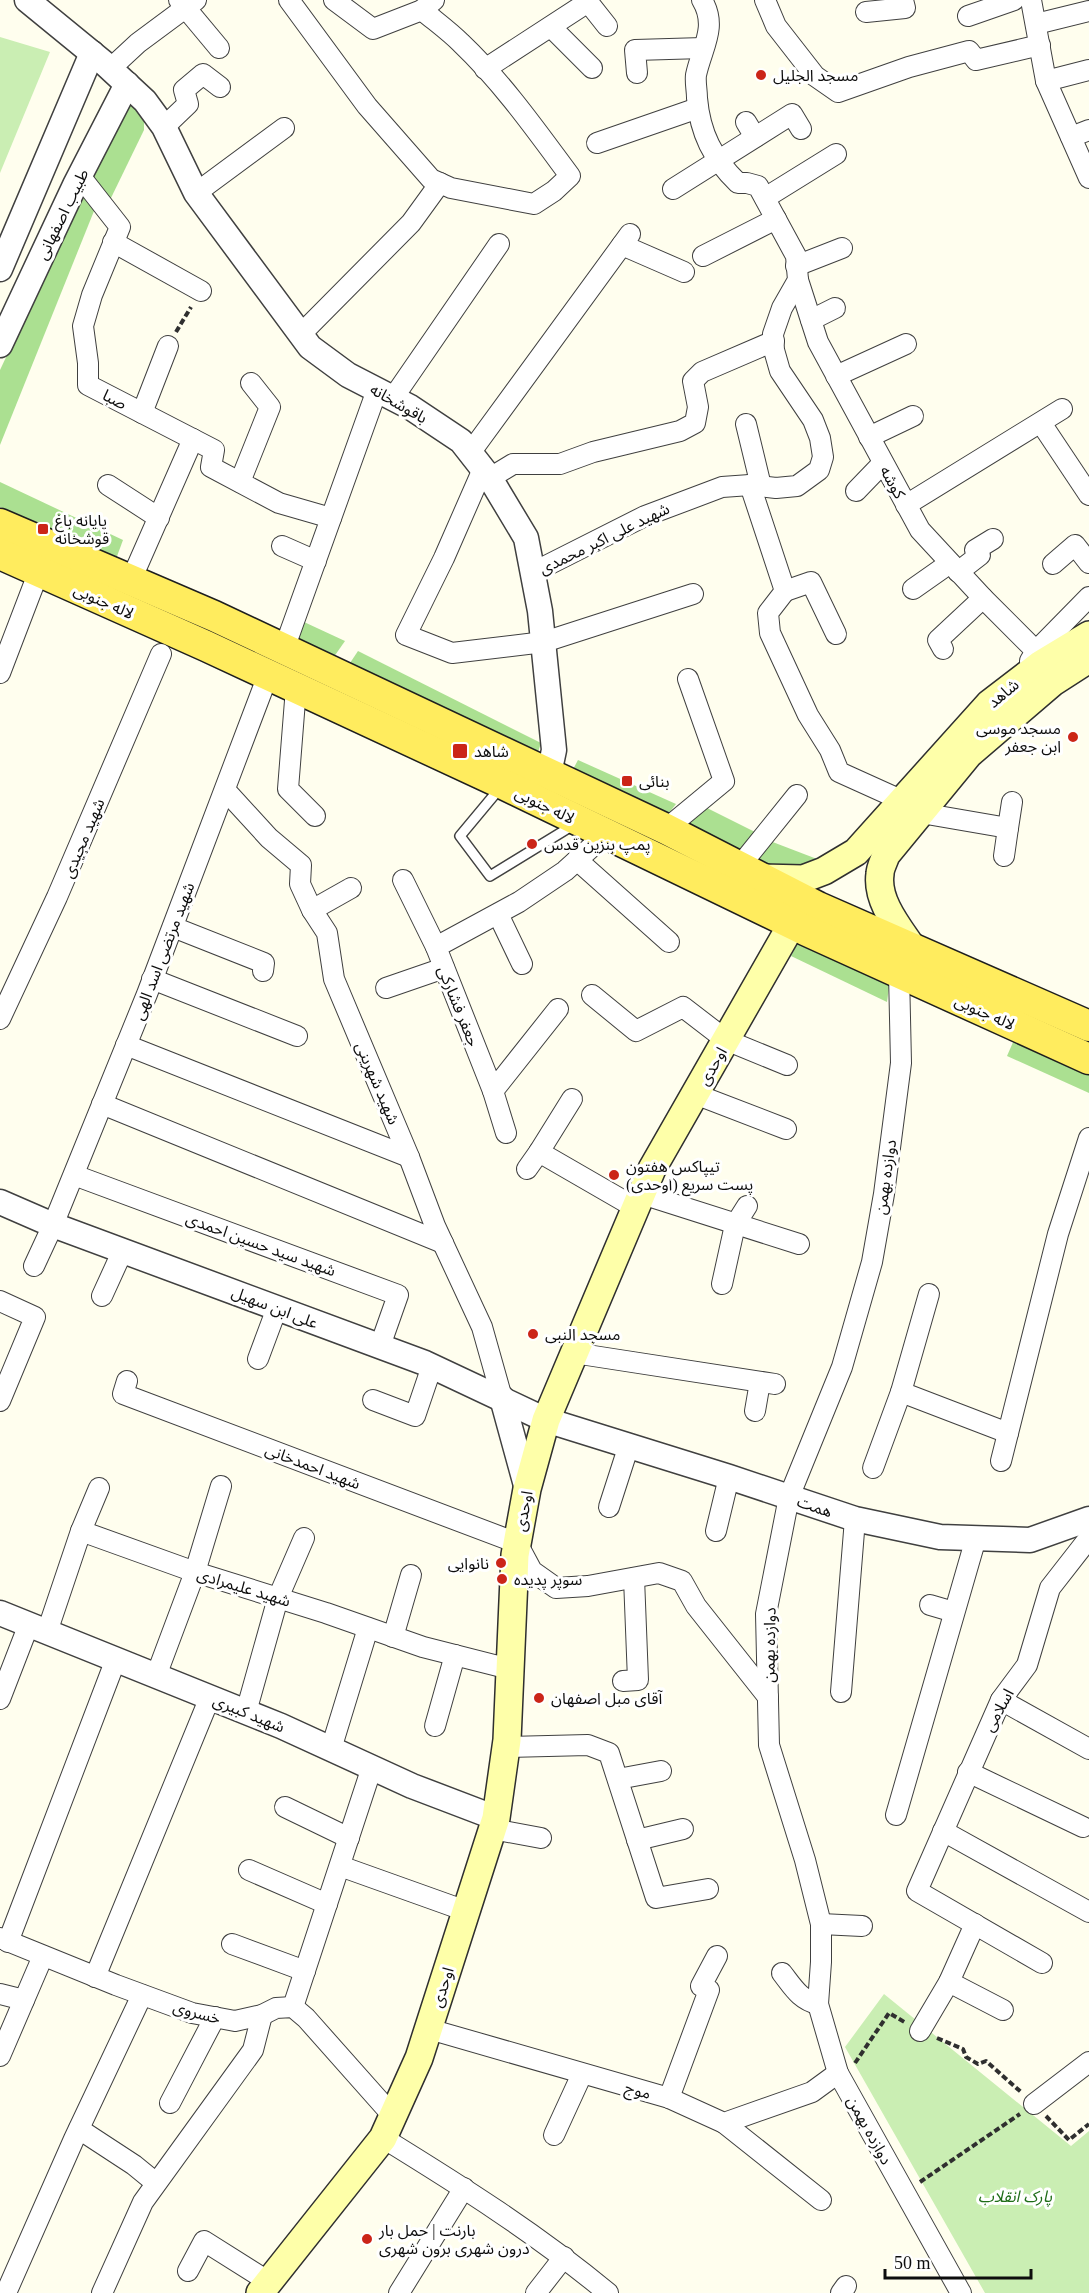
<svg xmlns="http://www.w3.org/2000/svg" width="1089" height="2293" viewBox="0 0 1089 2293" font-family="'Times New Roman','Noto Sans Arabic',serif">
  <rect width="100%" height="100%" fill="#fffeee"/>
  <!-- green -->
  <g fill="#caeeb3">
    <polygon points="0,37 50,52 0,173"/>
    <polygon points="884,1994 1071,2146 1089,2131 1089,2293 985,2293 845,2047"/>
  </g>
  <!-- forest -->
  <g fill="#abe091">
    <polygon points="129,101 144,114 144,130 110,200 89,176"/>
    <polygon points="83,194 94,211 0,445 0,370"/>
    <polygon points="0,482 123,540 116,559 0,507"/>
    <polygon points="304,622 345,641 331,661 293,645"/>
    <polygon points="358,651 541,743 536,758 346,669"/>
    <polygon points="578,760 676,804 665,818 570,775"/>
    <polygon points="705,807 757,833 737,855 680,825"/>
    <polygon points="770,841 817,859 791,873 753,861"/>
    <polygon points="801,936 890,980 887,1002 791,956"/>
    <polygon points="1014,1040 1089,1074 1089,1093 1007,1056"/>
  </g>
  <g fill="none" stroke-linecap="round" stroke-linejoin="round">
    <defs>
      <polyline id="service" points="500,788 460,836 490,876 575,824"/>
      <g id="minor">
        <polyline points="179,0 219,48"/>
        <path d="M289 0 367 106 431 179 451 188 534 204 554 191 570 176C536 130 502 82 461 43 449 31 435 21 422 10"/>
        <polyline points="334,0 373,29 422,10 434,0"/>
        <polyline points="765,0 776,26 815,76 838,92 909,67 969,51 976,60 1040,45"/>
        <polyline points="1031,0 1046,81 1089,178"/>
        <polyline points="866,12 905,8 903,0"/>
        <polyline points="968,16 1014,0"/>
        <polyline points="1036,24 1089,11"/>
        <polyline points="551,27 592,68"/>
        <polyline points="110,69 138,43 196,0"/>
        <polyline points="485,69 588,2 607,26"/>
        <polyline points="637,73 635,50 703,48"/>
        <polyline points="1046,81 1089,70"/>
        <polyline points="746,122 755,137"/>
        <polyline points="164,127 188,104 184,90 203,74 220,87"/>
        <polyline points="1071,137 1089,130"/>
        <polyline points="597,143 698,108"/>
        <polyline points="80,176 120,227 92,295 83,326 88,363 88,385 214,450 211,467 279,503 331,518"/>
        <polyline points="673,189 792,114 801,129"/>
        <polyline points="196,193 284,128"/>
        <polyline points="765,198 836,154"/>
        <polyline points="113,242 201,291"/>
        <polyline points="622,245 684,272"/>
        <polyline points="703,256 776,219"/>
        <polyline points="796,266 842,248"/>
        <polyline points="798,280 818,342 920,530 983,598 1036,651"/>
        <polyline points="811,320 835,308"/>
        <polyline points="301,334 411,223 440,183"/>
        <polyline points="836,376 906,344"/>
        <polyline points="393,398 499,244"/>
        <polyline points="142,413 168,346"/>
        <polyline points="1041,423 1089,495"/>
        <polyline points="746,424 761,486"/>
        <polyline points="869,437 913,416"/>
        <polyline points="470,453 630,234"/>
        <polyline points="483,469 444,558 406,635 452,653 544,642 693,594"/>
        <polyline points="490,478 513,464 560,464 593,452 680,431 695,423 698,407 693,381 702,372 774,341"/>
        <polyline points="240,482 270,407 251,383"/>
        <polyline points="108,485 159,518"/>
        <polyline points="750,485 785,591 768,613 770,633 808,715 830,750 839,772 901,800 921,813 1008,828 1004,856"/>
        <polyline points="856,491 883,463"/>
        <polyline points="906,505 1062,409"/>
        <polyline points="282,546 316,561"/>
        <polyline points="1053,564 1075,545 1089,563"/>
        <polyline points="958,572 980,555 975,550 993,539"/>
        <path d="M532 573 645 516 722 487 750 485 776 488 797 486 819 470 823 457 820 438 813 420 780 371 774 350 773 334 782 308 798 280 796 256 758 186 747 183H738C713 159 700 133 697 98 697 90 695 82 696 75 702 47 718 27 702 0"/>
        <polyline points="131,580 193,439"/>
        <polyline points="913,589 950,563"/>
        <polyline points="785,591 811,582 836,634"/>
        <polyline points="284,649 377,390"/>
        <polyline points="943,649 938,640 983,598"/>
        <polyline points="1030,661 1036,651 1089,597"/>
        <polyline points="0,673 39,571"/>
        <polyline points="296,688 288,789 315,816"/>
        <polyline points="226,791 269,838 301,865 300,884 312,910 327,933 334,979 409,1157 435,1226 482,1327 502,1398"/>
        <polyline points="1008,828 1012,802"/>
        <polyline points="666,829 724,781 688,679"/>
        <polyline points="577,860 669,942"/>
        <polyline points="739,867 797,795"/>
        <polyline points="403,880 436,947"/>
        <polyline points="312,910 351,888"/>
        <polyline points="498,914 522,964"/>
        <polyline points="173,927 264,963 263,971"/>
        <polyline points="899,973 901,1063 884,1194 872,1262 842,1367 789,1497 766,1614 769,1745 805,1860 821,1924 821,1962 818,2004 838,2073 961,2293"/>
        <polyline points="152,979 297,1036"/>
        <polyline points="386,988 444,968"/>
        <polyline points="592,995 636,1031 683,1007 726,1040 787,1065"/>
        <polyline points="558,1009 493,1091 436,947 519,902 565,871 606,834"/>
        <polyline points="0,1019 57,897 161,654"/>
        <polyline points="126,1045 409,1157"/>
        <polyline points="493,1091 506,1133"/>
        <polyline points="695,1094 786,1129"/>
        <polyline points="102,1104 443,1243"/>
        <polyline points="539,1152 636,1208"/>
        <polyline points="527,1169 539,1152 572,1099"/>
        <polyline points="74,1175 398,1295 380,1346"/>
        <polyline points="642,1194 799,1244"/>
        <polyline points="34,1266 53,1225 147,994 268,675"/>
        <polyline points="722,1284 735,1225 747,1206"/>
        <polyline points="102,1296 123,1250"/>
        <polyline points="0,1301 35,1317 0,1401"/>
        <polyline points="574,1353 775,1384"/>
        <polyline points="258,1359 277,1308"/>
        <polyline points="127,1381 123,1394 517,1543 532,1571 556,1588 588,1586 659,1573 682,1581 696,1606 768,1697"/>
        <polyline points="901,1392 1008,1433"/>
        <polyline points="373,1400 415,1416 432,1366"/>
        <polyline points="755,1411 760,1382"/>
        <polyline points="1001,1461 1058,1234 1089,1138"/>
        <polyline points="873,1468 901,1392 929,1294"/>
        <polyline points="609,1507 629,1445"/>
        <polyline points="81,1531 99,1488"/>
        <polyline points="716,1531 729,1477"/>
        <polyline points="930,1605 954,1612"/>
        <polyline points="47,1632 81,1531 195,1572 326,1613 423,1647 510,1669"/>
        <polyline points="393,1637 411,1575"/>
        <polyline points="156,1676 195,1572 221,1486"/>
        <polyline points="623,1681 638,1680 634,1578"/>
        <polyline points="841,1692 855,1519"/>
        <polyline points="0,1699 29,1624"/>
        <polyline points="1001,1700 1089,1749"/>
        <polyline points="246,1712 278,1598 304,1538"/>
        <polyline points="435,1726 455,1655"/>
        <polyline points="506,1747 588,1745 609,1753 656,1898 708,1889"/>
        <polyline points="331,1749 368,1628"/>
        <polyline points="968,1772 1083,1827"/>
        <polyline points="618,1779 661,1771"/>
        <polyline points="285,1807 349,1838"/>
        <polyline points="896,1815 976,1538"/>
        <polyline points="492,1829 541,1838"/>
        <polyline points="943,1831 1089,1912"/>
        <polyline points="637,1840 683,1829"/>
        <polyline points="340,1866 466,1911"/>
        <polyline points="249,1870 327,1904"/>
        <polyline points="821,1924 862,1926"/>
        <polyline points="0,1938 116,1985 192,2013 235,2021 262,2015 276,2008 293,2007 306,2018 393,2116"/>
        <polyline points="8,1942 116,1659"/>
        <polyline points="232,1944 305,1971"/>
        <polyline points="1042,1963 917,1891 1001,1700 1027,1665 1050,1588 1089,1538"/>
        <path d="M782 1973C793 1987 800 2000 818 2004"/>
        <polyline points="95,1977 210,1697"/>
        <polyline points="949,1982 1003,2010"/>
        <polyline points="0,1994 24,2000"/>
        <polyline points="293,2007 372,1767"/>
        <polyline points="429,2029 669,2098 724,2123 812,2092 838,2073"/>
        <polyline points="920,2031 949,1982 975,1924"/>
        <polyline points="0,2056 43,1956"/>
        <polyline points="669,2098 709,1990 701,1986 717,1956"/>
        <polyline points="170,2103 215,2017"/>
        <polyline points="1034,2104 1089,2062"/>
        <polyline points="724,2123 821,2200"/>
        <polyline points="79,2129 134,2165 156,2183"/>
        <polyline points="554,2135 582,2074"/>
        <path d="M383 2138C461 2186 537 2234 608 2293"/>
        <polyline points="188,2271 204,2241 269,2282"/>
        <polyline points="6,2293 74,2139 142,1995"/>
        <polyline points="102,2293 143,2202 253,2050 262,2015"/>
        <polyline points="399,2293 464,2188"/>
        <polyline points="536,2293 564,2257"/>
        <polyline points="841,2293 846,2286"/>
      </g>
      <g id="tertiary">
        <polyline points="27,0 104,63 145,101 164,127 196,193 310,347 348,375 410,407 461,441 490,478 526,538 540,611 554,750 549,774"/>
        <polyline points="0,269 92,53"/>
        <polyline points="0,345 75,185 127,84"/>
        <polyline points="0,1202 53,1225 425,1363 546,1420 729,1477 855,1519 940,1537 1030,1540 1089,1519"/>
        <polyline points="502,1398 527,1489"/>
        <polyline points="0,1613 281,1726 412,1786 496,1818"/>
      </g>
      <g id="secondary">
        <polyline points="762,878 803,879 824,871 856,852 989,704 1041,664 1089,635"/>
        <path d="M913 949C899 928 876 901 880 874 880 868 884 861 886 855L969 754 1053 682 1089 659"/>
        <polyline points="260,2293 383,2138 419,2058 496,1818 507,1740 515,1555 527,1489 546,1420 652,1169 792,924"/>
      </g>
      <g id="primary">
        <polyline points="0,524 214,616 666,829 818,907 1089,1026"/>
        <polyline points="0,554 206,646 503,784 805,930 1089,1059"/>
      </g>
    </defs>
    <!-- service casing -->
    <use href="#service" stroke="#404040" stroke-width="12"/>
    <!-- minor casing -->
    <use href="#minor" stroke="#404040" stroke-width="22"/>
    <!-- tertiary casing -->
    <use href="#tertiary" stroke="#404040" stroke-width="27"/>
    <!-- secondary casing -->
    <use href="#secondary" stroke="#2f2f2f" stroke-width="30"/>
    <!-- primary casing -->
    <use href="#primary" stroke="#1e1e1e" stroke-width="33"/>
    <!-- path -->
    <g stroke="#2f2f2f" stroke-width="4" stroke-dasharray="6 3" stroke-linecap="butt">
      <polyline points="176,332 191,307"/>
      <polyline points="937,2038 963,2049 966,2057 978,2064 986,2061 1021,2092"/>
      <polyline points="855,2063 889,2013 906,2023"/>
      <polyline points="1046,2116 1069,2140 1089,2124"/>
      <polyline points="920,2182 1020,2114"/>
    </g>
    <!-- service -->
    <use href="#service" stroke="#fff" stroke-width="9"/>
    <!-- minor -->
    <use href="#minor" stroke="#fff" stroke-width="20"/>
    <!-- tertiary -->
    <use href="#tertiary" stroke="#fff" stroke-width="24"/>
    <!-- secondary -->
    <use href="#secondary" stroke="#feffa9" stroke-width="27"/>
    <!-- primary -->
    <use href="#primary" stroke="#ffec5e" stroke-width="30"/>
  </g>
  <!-- markers -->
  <g fill="#cb2518" stroke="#fff" stroke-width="2">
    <circle cx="761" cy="75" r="6"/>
    <rect x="37" y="523" width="12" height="12" rx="3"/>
    <circle cx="1073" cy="737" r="6"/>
    <rect x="452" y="743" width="16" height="16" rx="3"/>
    <rect x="621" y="775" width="12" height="12" rx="3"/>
    <circle cx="532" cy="844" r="6"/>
    <circle cx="614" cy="1175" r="6"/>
    <circle cx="533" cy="1334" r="6"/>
    <circle cx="501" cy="1563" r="6"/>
    <circle cx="502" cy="1579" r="6"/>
    <circle cx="539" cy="1698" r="6"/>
    <circle cx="367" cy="2239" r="6"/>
  </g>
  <g text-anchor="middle" stroke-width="6" stroke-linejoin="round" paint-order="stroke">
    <!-- poi labels -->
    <g font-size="16" fill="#0d0d0d" stroke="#fff" text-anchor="start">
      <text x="773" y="81">مسجد الجلیل</text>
      <text x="55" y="526">پایانه باغ<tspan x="55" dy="18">قوشخانه</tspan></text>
      <text x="1061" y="734" text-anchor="end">مسجد موسی<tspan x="1061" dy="18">ابن جعفر</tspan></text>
      <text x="474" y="757">شاهد</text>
      <text x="639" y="787">بنائی</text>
      <text x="544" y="850">پمپ بنزین قدس</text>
      <text x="626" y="1172">تیپاکس هفتون<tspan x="626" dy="18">(اوحدی) پست سریع</tspan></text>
      <text x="545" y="1340">مسجد النبی</text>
      <text x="489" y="1569" text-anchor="end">نانوایی</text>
      <text x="514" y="1585">سوپر پدیده</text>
      <text x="551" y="1704">آقای مبل اصفهان</text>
      <text x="379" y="2236">بارنت | حمل بار<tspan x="379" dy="18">درون شهری برون شهری</tspan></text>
    </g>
    <!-- street labels -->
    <g font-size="16" fill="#0d0d0d" stroke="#fff">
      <text transform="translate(62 214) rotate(-64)" y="6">طبیب اصفهانی</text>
      <text transform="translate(115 399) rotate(27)" y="6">صبا</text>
      <text transform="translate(399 403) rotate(30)" y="6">باقوشخانه</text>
      <text transform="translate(893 482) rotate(61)" y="6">کوشه</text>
      <text transform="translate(604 538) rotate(-26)" y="6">شهید علی اکبر محمدی</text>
      <text transform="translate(104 601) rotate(24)" y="6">لاله جنوبی</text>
      <text transform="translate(1003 693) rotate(-40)" y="6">شاهد</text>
      <text transform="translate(545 805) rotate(26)" y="6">لاله جنوبی</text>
      <text transform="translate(83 838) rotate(-67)" y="6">شهید مجیدی</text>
      <text transform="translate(163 951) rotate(-69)" y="6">شهید مرتضی اسد الهی</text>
      <text transform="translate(459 1006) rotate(68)" y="6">جعفر فشارکی</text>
      <text transform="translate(985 1012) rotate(24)" y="6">لاله جنوبی</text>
      <text transform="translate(712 1066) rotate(-60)" y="6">اوحدی</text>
      <text transform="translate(378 1083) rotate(67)" y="6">شهید شهرینی</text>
      <text transform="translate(885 1177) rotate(-82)" y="6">دوازده بهمن</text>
      <text transform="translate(261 1244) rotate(20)" y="6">شهید سید حسین احمدی</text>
      <text transform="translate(275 1307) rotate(21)" y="6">علی ابن سهیل</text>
      <text transform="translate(313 1466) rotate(21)" y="6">شهید احمدخانی</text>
      <text transform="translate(815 1506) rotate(19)" y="6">همت</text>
      <text transform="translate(523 1511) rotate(-79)" y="6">اوحدی</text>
      <text transform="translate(244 1587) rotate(17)" y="6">شهید علیمرادی</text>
      <text transform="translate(769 1645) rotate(-89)" y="6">دوازده بهمن</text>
      <text transform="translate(998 1710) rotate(-61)" y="6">اسلامی</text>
      <text transform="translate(249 1713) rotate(22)" y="6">شهید کبیری</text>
      <text transform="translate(442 1987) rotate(-72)" y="6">اوحدی</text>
      <text transform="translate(197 2012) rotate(15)" y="6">خسروی</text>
      <text transform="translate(638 2090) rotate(15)" y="6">موج</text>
      <text transform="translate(870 2130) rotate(61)" y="6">دوازده بهمن</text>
    </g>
    <!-- park labels -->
    <g font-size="16" font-style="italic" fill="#1e6c17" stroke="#fff">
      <text x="1015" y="2202">پارک انقلاب</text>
    </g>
  </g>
  <!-- scale -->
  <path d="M885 2269v9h146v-9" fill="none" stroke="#0d0d0d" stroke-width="3"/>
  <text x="894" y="2269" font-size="18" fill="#0d0d0d" stroke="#ffffff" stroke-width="4.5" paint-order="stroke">50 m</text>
</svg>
